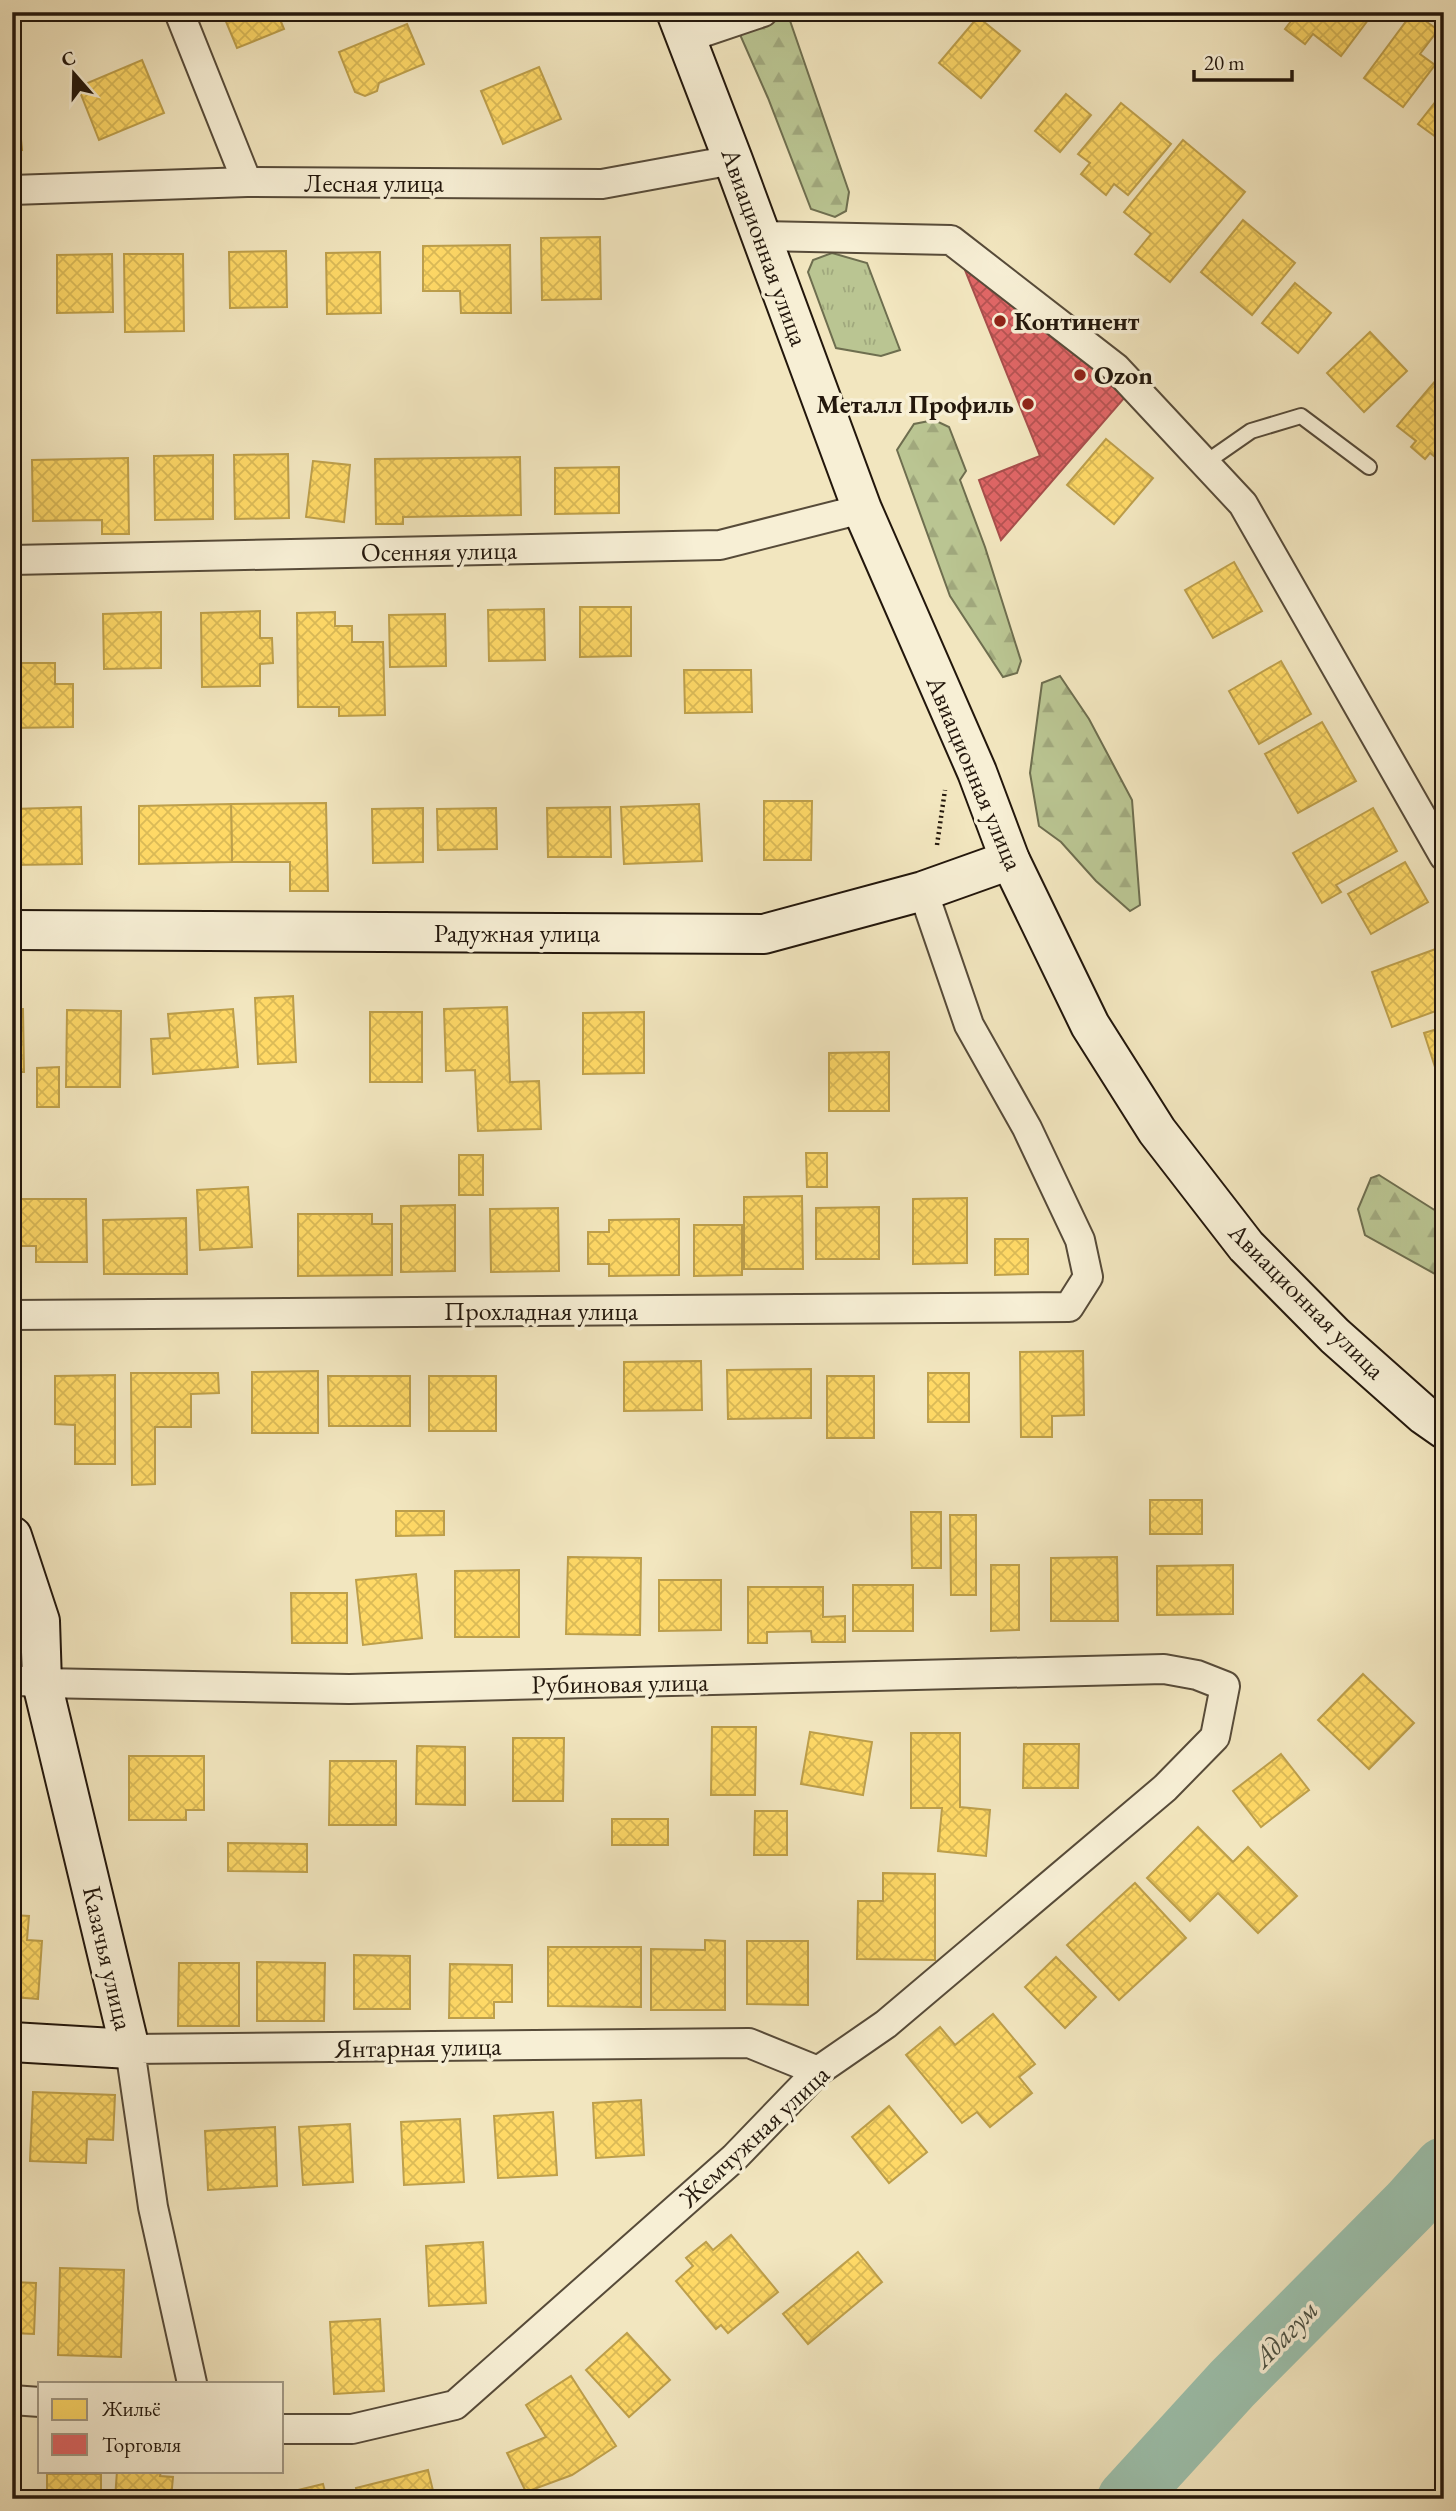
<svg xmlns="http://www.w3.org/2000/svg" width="1456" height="2511" viewBox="0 0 1456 2511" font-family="'EB Garamond',serif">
  <defs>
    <pattern id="grass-tufts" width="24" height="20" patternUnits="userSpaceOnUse" patternTransform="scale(1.75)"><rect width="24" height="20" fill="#bac592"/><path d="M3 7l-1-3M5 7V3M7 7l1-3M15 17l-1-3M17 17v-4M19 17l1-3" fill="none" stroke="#a0a87d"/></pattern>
    <pattern id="forest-firs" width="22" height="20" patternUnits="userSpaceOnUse" patternTransform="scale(1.75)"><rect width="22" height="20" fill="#bac592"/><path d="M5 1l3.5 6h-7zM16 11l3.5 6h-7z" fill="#a0a87d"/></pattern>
    <pattern id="homes-cross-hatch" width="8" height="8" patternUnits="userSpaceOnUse" patternTransform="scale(1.75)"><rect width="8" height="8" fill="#ffd966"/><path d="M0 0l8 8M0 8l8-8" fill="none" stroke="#daba57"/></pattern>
    <pattern id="shops-cross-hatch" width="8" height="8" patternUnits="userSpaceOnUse" patternTransform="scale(1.75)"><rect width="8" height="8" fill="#e06666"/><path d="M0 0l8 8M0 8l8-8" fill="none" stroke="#b55352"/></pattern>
  </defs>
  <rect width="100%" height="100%" fill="#f2e6bf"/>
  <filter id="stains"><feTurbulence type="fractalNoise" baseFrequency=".00286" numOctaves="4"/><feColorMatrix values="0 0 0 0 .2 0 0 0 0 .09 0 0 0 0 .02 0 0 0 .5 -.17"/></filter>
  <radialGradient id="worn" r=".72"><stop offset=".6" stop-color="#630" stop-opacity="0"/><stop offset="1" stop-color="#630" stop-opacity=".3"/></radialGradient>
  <!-- grass -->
  <polygon fill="url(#grass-tufts)" stroke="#6e6e4f" stroke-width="2" points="832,253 867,263 900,350 881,356 836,348 808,272 813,260"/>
  <!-- forest -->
  <g fill="url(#forest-firs)" stroke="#6e6e4f" stroke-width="2">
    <polygon points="730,12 787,12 849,192 846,211 835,217 811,209 768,98"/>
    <polygon points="934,420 949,427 966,471 960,480 985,547 1021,661 1017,673 1003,677 950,596 897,450 914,424"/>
    <polygon points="1060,676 1089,719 1132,800 1140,905 1130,911 1096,881 1061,842 1039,826 1030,773 1042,683"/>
    <polygon points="1379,1175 1444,1216 1444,1279 1365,1235 1358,1209 1371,1178"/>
  </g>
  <!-- homes -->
  <g fill="url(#homes-cross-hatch)" stroke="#bd9f4b" stroke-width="2">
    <polygon points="222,12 277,12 284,29 237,48"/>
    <polygon points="1298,12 1374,12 1341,56 1313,34 1305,44 1285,29"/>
    <polygon points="1413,12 1438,30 1420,54 1435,65 1403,107 1364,78"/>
    <polygon points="978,17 1020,51 981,98 939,63"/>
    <polygon points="407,24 424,64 379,83 377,91 365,96 355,92 339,52"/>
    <polygon points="142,60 164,113 99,140 78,87"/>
    <polygon points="539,67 561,119 503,144 481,91"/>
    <polygon points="1444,91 1444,136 1440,140 1418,124"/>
    <polygon points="1066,94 1091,115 1060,152 1035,131"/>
    <polygon points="17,96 22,150 12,151 12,97"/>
    <polygon points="1121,103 1171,144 1128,195 1114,184 1106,195 1081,174 1090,163 1078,154"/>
    <polygon points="1183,140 1245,192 1170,282 1135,254 1151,234 1124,212"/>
    <polygon points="1243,220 1295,263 1252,315 1201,272"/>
    <polygon points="600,237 601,299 542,300 541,238"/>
    <polygon points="510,245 511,313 461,313 460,291 423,291 423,246"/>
    <polygon points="286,251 287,307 230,308 229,252"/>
    <polygon points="380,252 381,313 327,314 326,253"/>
    <polygon points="112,254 113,312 57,313 57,255"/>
    <polygon points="124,254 183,254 184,331 125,332"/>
    <polygon points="1295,283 1331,313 1298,353 1262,323"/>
    <polygon points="1370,332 1407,371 1364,412 1327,373"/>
    <polygon points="1437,379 1444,385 1444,464 1430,453 1425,459 1411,447 1416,441 1397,426"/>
    <polygon points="1106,439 1153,478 1114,524 1067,485"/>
    <polygon points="288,454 289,518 235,519 234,455"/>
    <polygon points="213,455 213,519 155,520 154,456"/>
    <polygon points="520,457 521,515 403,517 403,524 376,524 375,459"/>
    <polygon points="128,458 129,534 102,534 102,520 33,521 32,460"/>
    <polygon points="313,461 350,465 344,522 306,517"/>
    <polygon points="619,467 619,513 555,514 555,468"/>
    <polygon points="1234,562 1262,611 1213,638 1185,590"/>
    <polygon points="580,607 631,607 631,656 580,657"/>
    <polygon points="544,609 545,660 489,661 488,610"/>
    <polygon points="260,611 260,638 272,638 273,663 260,664 260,686 202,687 201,613"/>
    <polygon points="161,612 161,668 104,669 103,614"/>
    <polygon points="335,612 335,626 352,626 352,642 383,642 385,715 339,716 339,707 298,707 297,613"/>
    <polygon points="445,614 446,666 390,667 389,615"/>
    <polygon points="1281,661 1311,714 1259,744 1229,691"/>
    <polygon points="12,663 55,663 55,684 73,684 73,727 12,728"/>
    <polygon points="684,670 751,670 752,712 685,713"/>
    <polygon points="1322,722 1356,781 1298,813 1265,754"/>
    <polygon points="764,801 812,801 811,860 764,860"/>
    <polygon points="326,803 328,891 290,891 290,862 232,862 231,804"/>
    <polygon points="231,804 232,862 139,864 139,806"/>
    <polygon points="699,804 702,861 624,864 621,807"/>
    <polygon points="81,807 82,864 12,865 12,809"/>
    <polygon points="610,807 611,857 548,857 547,808"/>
    <polygon points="423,808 423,862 373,863 372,809"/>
    <polygon points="496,808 497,849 438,850 437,809"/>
    <polygon points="1373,808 1397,851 1336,885 1341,892 1322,903 1293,853"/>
    <polygon points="1405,862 1428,902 1371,934 1348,894"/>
    <polygon points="1444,946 1444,1008 1392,1027 1372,972"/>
    <polygon points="293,996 296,1062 258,1064 255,998"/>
    <polygon points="507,1007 510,1082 539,1081 541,1129 478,1131 475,1070 446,1071 444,1009"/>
    <polygon points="12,1009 23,1009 24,1072 12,1072"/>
    <polygon points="233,1009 238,1067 153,1074 151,1039 170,1038 168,1014"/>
    <polygon points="67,1010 121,1011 120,1087 66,1087"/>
    <rect x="370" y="1012" width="52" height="70"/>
    <polygon points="644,1012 644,1073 583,1074 583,1013"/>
    <polygon points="1444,1027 1444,1095 1424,1033"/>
    <polygon points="889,1052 889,1111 829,1111 829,1053"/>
    <polygon points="59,1067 59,1107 37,1107 37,1068"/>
    <polygon points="806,1153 827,1153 827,1187 807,1187"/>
    <rect x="459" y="1155" width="24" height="40"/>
    <polygon points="248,1187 252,1247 200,1250 197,1190"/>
    <polygon points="802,1196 803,1269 744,1269 744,1197"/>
    <polygon points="967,1198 967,1263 913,1264 913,1199"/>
    <polygon points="13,1199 86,1199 87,1262 36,1262 36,1246 13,1246"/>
    <polygon points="455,1205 455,1271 401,1272 401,1206"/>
    <polygon points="879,1207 879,1259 816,1259 816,1208"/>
    <polygon points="558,1208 559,1271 491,1272 490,1209"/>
    <polygon points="298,1214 372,1214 372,1224 392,1224 392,1275 298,1276"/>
    <polygon points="186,1218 187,1274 104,1274 103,1220"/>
    <polygon points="679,1219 679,1275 609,1276 609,1264 588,1264 588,1232 609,1232 609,1220"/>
    <polygon points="694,1225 742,1225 742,1275 694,1276"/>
    <polygon points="995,1239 1028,1239 1028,1274 995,1275"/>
    <polygon points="1083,1351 1084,1415 1052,1416 1052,1437 1021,1437 1020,1352"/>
    <polygon points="701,1361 702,1410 624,1411 624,1362"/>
    <polygon points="811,1369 811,1418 728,1419 727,1370"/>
    <polygon points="318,1371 318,1433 252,1433 252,1372"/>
    <polygon points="131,1373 218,1373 219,1393 191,1394 191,1427 155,1427 155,1484 132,1485"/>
    <rect x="928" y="1373" width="41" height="49"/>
    <polygon points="115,1375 115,1464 75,1464 75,1425 55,1424 55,1376"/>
    <polygon points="328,1376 410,1376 410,1426 329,1426"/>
    <rect x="429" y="1376" width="67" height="55"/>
    <rect x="827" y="1376" width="47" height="62"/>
    <rect x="1150" y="1500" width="52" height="34"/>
    <polygon points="396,1511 444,1511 444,1535 396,1536"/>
    <polygon points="911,1512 941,1512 941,1568 912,1568"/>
    <polygon points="950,1515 976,1515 976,1595 951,1595"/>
    <polygon points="568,1557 641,1558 640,1635 566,1634"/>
    <polygon points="1117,1557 1118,1621 1051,1621 1051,1558"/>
    <polygon points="991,1565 1019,1565 1019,1630 991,1631"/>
    <polygon points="1233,1565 1233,1614 1157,1615 1157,1566"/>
    <polygon points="519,1570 519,1637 455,1637 455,1571"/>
    <polygon points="416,1574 422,1638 363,1645 356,1580"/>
    <polygon points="659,1580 721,1580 721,1630 659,1631"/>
    <rect x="853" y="1585" width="60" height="46"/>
    <polygon points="748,1587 823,1587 823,1617 845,1616 845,1642 812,1642 811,1631 767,1632 767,1643 748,1643"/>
    <polygon points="291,1593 347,1593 347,1643 292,1643"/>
    <polygon points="1363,1674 1414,1723 1369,1769 1318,1720"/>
    <polygon points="712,1727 756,1727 755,1795 711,1795"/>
    <polygon points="810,1732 872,1742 863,1795 801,1784"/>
    <polygon points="911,1733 960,1733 960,1807 990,1810 986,1856 938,1851 942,1808 911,1808"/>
    <polygon points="513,1738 564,1738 563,1801 513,1801"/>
    <polygon points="1024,1744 1079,1744 1078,1788 1023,1788"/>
    <polygon points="417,1746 465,1747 465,1805 416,1804"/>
    <polygon points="1281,1754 1309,1790 1261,1827 1233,1791"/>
    <polygon points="129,1756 204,1756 204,1810 186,1810 186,1820 129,1820"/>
    <polygon points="330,1761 396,1761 396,1825 329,1825"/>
    <polygon points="755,1811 787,1811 787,1855 754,1855"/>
    <rect x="612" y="1819" width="56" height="26"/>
    <polygon points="1198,1827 1233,1862 1248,1847 1297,1896 1258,1933 1218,1893 1190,1921 1147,1878"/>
    <polygon points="228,1843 307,1844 307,1872 228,1871"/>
    <polygon points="883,1873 935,1874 935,1960 857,1959 858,1901 883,1901"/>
    <polygon points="1135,1883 1186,1938 1119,2000 1067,1945"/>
    <polygon points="12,1915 29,1916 27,1940 42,1941 38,1999 12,1997"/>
    <polygon points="705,1940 725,1941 725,2010 651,2010 651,1949 705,1950"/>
    <polygon points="747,1941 808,1941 808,2005 747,2004"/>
    <polygon points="548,1947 641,1947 641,2007 548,2006"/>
    <polygon points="354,1955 410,1956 410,2009 354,2009"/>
    <polygon points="1056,1957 1096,1997 1065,2028 1025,1987"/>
    <polygon points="257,1962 325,1963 324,2021 257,2021"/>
    <polygon points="179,1963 239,1963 239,2026 178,2026"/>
    <polygon points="450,1964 512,1965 512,2002 494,2002 494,2018 449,2018"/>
    <polygon points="993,2014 1035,2064 1019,2077 1032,2093 990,2127 977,2112 962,2123 906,2055 940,2027 955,2045"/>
    <polygon points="33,2092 115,2095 113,2140 87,2139 86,2163 30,2161"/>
    <polygon points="641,2100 644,2155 596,2158 593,2103"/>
    <polygon points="889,2106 927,2152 889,2183 852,2137"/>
    <polygon points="553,2112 557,2175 498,2178 494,2116"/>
    <polygon points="460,2119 464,2182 404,2185 401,2122"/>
    <polygon points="350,2124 353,2182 303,2185 299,2127"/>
    <polygon points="275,2127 277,2186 208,2190 205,2131"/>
    <polygon points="731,2235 778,2292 728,2333 721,2325 716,2329 676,2281 693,2266 686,2258 706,2242 713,2250"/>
    <polygon points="483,2242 486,2303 429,2306 426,2246"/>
    <polygon points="858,2252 882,2282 808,2344 783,2314"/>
    <polygon points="60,2268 124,2270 121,2357 58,2355"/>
    <polygon points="12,2282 36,2283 34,2334 12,2333"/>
    <polygon points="380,2319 384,2391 334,2394 330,2322"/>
    <polygon points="627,2333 670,2380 629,2417 586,2370"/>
    <polygon points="571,2376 616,2446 572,2475 526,2492 507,2453 546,2437 526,2405"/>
    <polygon points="428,2470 435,2499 358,2499 356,2488"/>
    <polygon points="117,2471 161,2471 160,2476 173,2477 171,2499 115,2499"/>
    <rect x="47" y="2474" width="54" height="25"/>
    <polygon points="323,2484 327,2499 269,2499 269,2497"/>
  </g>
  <!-- shops -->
  <polygon fill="url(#shops-cross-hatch)" stroke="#a74e4b" stroke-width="2" points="970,262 1132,389 1001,540 979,480 1040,456 965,270"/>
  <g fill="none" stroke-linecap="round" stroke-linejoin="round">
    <!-- river -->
    <polyline stroke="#9cc0ac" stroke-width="60" points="1127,2499 1232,2384 1410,2205 1444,2167"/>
    <defs>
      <polyline id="lane" points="1205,463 1251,431 1301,416 1369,467"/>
      <g id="street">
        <polyline points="179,12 247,182"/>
        <polyline points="686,38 763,12"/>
        <polyline points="12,190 247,182 602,184 733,160"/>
        <polyline points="761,236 951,240 1116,368 1243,504 1444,856"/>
        <polyline points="12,560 720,545 862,509"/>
        <polyline points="12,1315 1069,1307 1088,1277 1080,1240 1027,1128 969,1025 923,891"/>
        <polyline points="12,1680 42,1683 349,1689 1164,1669 1197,1675 1225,1686 1215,1737 1165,1788 886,2024 818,2071 734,2158 455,2405 352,2429 282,2429"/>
        <polyline points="192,2383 153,2207 130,2049 749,2043 818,2071"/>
        <polyline points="12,2400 40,2402"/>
      </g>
      <g id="secondary">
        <polyline points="676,12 733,160 862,509 977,772 1010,860 1090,1025 1157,1131 1246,1246 1335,1336 1424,1415 1444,1429"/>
        <polyline points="12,930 764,934 923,891 1010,860"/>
        <polyline points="12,1536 40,1621 42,1683 130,2049 12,2042"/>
      </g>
    </defs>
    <!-- lane casing -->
    <use href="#lane" stroke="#574b39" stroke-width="18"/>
    <!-- street casing -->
    <use href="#street" stroke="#574b39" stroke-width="32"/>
    <!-- secondary casing -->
    <use href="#secondary" stroke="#23170c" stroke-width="42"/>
    <!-- path -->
    <polyline stroke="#23170c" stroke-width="4.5" stroke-dasharray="2 3.5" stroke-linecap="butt" points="937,845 945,790"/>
    <!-- lane -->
    <use href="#lane" stroke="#f7efd5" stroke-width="14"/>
    <!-- street -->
    <use href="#street" stroke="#f7efd5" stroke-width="28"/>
    <!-- secondary -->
    <use href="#secondary" stroke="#f7efd5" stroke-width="38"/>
  </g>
  <!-- markers -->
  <g fill="#8f2418" stroke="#f7efd5" stroke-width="2.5">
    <circle cx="1000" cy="321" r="7"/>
    <circle cx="1080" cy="375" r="7"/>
    <circle cx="1028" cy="404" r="7"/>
  </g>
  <g text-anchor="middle" stroke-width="7" stroke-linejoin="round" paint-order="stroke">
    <!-- street labels -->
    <g font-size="26" fill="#23170c" stroke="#f7efd5">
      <text x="374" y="192">Лесная улица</text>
      <text transform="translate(765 247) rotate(70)" y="9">Авиационная улица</text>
      <text transform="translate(439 551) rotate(-1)" y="9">Осенняя улица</text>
      <text transform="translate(975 773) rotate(67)" y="9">Авиационная улица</text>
      <text x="517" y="942">Радужная улица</text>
      <text transform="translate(1307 1301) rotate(45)" y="9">Авиационная улица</text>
      <text x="541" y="1320">Прохладная улица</text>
      <text transform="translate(620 1683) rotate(-1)" y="9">Рубиновая улица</text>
      <text transform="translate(108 1958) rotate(77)" y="9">Казачья улица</text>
      <text transform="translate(418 2047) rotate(-1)" y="9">Янтарная улица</text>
      <text transform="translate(754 2136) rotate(-43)" y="9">Жемчужная улица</text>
    </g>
    <!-- poi labels -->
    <g font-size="26" font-weight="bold" fill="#23170c" stroke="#f7efd5" text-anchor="start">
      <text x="1014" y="330">Континент</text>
      <text x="1094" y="384">Ozon</text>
      <text x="1014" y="413" text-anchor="end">Металл Профиль</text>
    </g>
    <!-- water labels -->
    <g font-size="28" font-style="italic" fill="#4d5244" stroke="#f7efd5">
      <text transform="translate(1285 2333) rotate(-46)" y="10">Адагум</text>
    </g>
  </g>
  <!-- margin -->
  <rect width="1456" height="2511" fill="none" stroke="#f2e6bf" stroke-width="42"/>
  <rect x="14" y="14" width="1428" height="2483" fill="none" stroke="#23170c" stroke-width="3.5"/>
  <rect x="21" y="21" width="1414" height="2469" fill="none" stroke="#23170c" stroke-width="2"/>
  <!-- legend -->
  <rect x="38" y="2382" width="245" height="91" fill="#f7efd5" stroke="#a29985" stroke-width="2"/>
  <rect x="52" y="2399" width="35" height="21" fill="#ffd966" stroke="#a29985" stroke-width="2"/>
  <text x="102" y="2416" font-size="21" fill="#23170c">Жильё</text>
  <rect x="52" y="2434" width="35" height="21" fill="#e06666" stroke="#a29985" stroke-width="2"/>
  <text x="102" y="2452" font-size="21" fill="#23170c">Торговля</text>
  <!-- north arrow -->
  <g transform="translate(74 74) rotate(340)" stroke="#f7efd5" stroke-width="5" paint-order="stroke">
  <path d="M0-5L12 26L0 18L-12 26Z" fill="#23170c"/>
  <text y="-10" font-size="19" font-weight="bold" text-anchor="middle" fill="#23170c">С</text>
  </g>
  <!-- scale -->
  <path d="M1194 70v10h98v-10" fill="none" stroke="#23170c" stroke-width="3.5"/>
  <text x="1204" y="70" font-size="21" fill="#23170c" stroke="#f7efd5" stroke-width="5" paint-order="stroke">20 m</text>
  <rect width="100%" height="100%" filter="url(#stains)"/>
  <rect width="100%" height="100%" fill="url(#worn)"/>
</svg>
